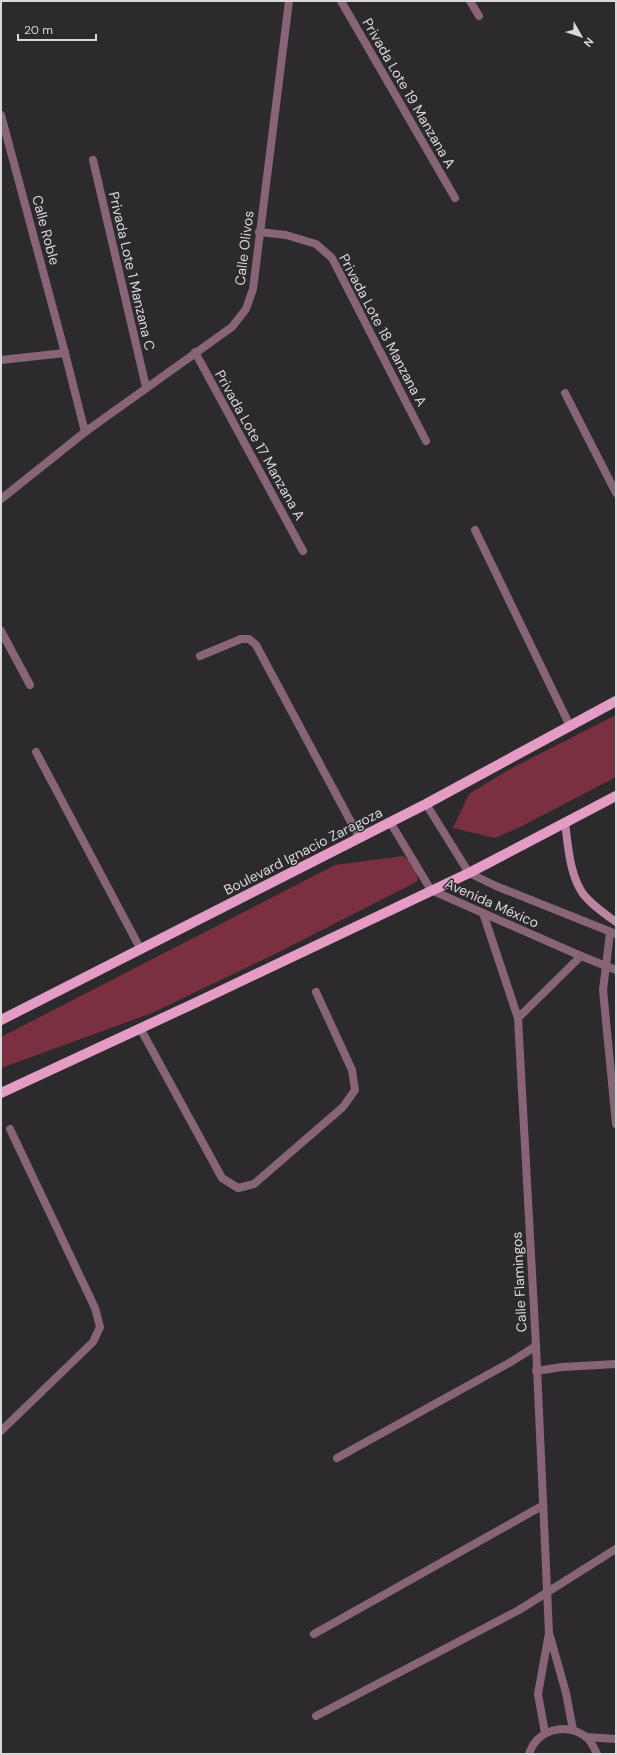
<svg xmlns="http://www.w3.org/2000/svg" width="617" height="1755" viewBox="0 0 617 1755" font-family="'DM Sans',sans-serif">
  <rect width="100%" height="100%" fill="#2d2a2d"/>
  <!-- green -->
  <g fill="#7b3041">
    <polygon points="616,715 616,777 522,826 495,838 453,828 469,794 510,769"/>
    <polygon points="403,856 415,865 418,881 275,954 152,1013 1,1068 1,1037 335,865"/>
  </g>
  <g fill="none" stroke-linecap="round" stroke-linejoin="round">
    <!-- lane -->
    <g stroke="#886477" stroke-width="8">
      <polyline points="341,1 455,198"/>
      <polyline points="470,1 479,16"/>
      <polyline points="93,160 146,387"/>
      <polyline points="259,232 286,235 316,244 332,258 426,441"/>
      <polyline points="195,352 303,551"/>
      <polyline points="1,360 65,353"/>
      <polyline points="565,393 616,493"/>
      <polyline points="475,530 570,726"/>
      <polyline points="1,631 30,685"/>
      <polyline points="200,656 241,639 249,639 256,645 359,837"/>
      <polyline points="36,752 141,950"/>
      <polyline points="610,933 603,990 616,1124"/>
      <polyline points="536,1371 562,1367 616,1364"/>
      <polyline points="337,1458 509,1363 536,1346"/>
      <polyline points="314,1634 542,1506"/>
      <polyline points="316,1716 519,1610 616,1549"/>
    </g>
    <!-- street -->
    <g stroke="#886477" stroke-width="8">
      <polyline points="1,115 65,353 85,432"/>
      <polyline points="1,499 85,432 232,327 246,309 253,289 289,1"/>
      <polyline points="426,804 469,873 496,886 616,934"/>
      <polyline points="390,822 431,890 581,956 616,970"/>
      <polyline points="483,913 518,1018 536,1346 549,1633 538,1694 545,1733"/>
      <polyline points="518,1018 581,956"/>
      <polyline points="140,1028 222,1178 238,1188 254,1184 343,1107 355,1090 352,1070 316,992"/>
      <polyline points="1,1431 93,1342 100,1327 95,1308 10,1129"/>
      <polyline points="550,1636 566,1693 573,1730"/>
      <polyline points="586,1737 616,1739"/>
      <path d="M529 1754C537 1730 564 1722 585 1736 591 1740 594 1748 597 1754"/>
    </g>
    <!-- secondary -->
    <path stroke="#bd84a2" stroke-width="8" d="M565 823C568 844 569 869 580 889 586 901 605 914 616 922"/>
    <!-- primary -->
    <g stroke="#e59cc4" stroke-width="10">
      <polyline points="1,1020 426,804 616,701"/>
      <polyline points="1,1093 195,1003 469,873 616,796"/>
    </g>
  </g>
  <g text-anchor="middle" stroke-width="3" stroke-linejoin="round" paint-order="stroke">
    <!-- street labels -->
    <g font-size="14" fill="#d9d8da" stroke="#2d2a2d">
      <text transform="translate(409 93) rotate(60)" y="5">Privada Lote 19 Manzana A</text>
      <text transform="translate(46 230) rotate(75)" y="5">Calle Roble</text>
      <text transform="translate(244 248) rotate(-83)" y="5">Calle Olivos</text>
      <text transform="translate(132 271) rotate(77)" y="5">Privada Lote 1 Manzana C</text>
      <text transform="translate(383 330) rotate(62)" y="5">Privada Lote 18 Manzana A</text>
      <text transform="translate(260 445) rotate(61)" y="5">Privada Lote 17 Manzana A</text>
      <text transform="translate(303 851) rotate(-27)" y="5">Boulevard Ignacio Zaragoza</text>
      <text transform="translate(492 903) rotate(24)" y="5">Avenida México</text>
      <text transform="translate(519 1282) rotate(-93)" y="5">Calle Flamingos</text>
    </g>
  </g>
  <!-- border -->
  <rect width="617" height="1755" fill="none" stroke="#d9d8da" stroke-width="4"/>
  <!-- north arrow -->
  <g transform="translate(581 36) rotate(129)" stroke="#2d2a2d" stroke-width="3" paint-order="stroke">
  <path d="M0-3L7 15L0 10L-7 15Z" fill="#d9d8da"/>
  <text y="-6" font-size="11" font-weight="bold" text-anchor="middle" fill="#d9d8da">N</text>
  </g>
  <!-- scale -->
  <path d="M18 34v6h78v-6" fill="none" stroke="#d9d8da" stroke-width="2"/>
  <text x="24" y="34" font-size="12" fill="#d9d8da" stroke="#2d2a2d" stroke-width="3" paint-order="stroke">20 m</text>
</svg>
